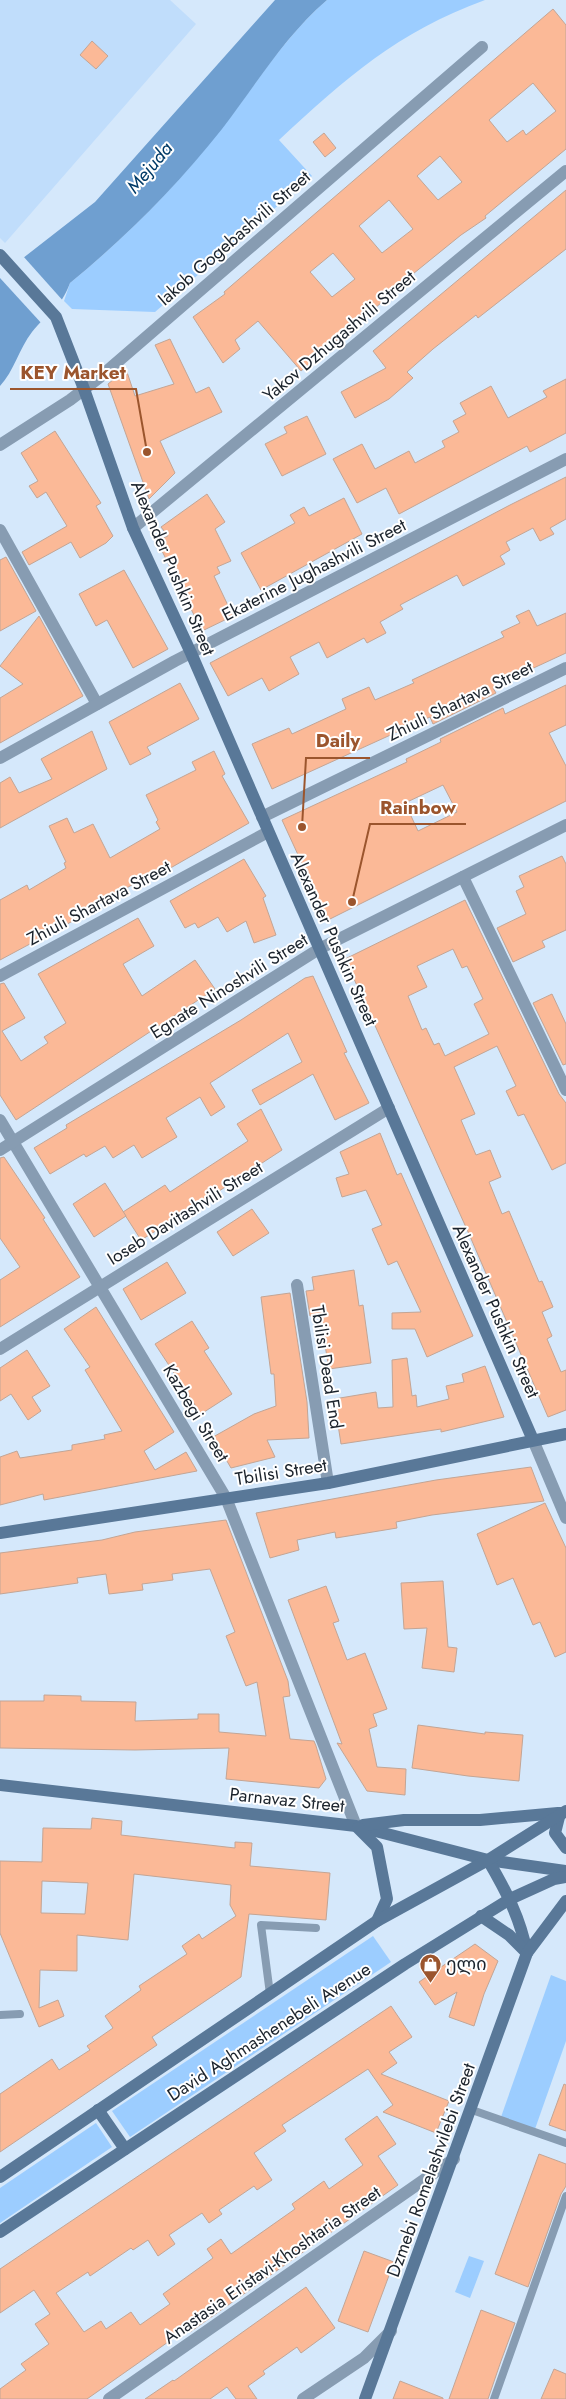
<svg xmlns="http://www.w3.org/2000/svg" width="566" height="2399" viewBox="0 0 566 2399" font-family="Jost,'Noto Sans Georgian',sans-serif">
  <rect width="100%" height="100%" fill="#d5e8fb"/>
  <!-- built -->
  <polygon fill="#c0ddfb" points="0,0 170,0 196,24 5,243 0,238"/>
  <!-- green -->
  <g fill="#9ccdff">
    <path d="M327 0H485C397 32 346 78 279 140L312 176 155 312 72 309 64 301 70 283C126 237 177 186 221 129 256 85 284 37 327 0Z"/>
    <polygon points="373,1936 391,1962 130,2137 112,2111"/>
    <polygon points="551,1975 566,1981 566,2041 535,2129 501,2117"/>
    <polygon points="96,2123 112,2147 0,2223 0,2188"/>
    <polygon points="469,2256 484,2261 470,2298 455,2292"/>
  </g>
  <!-- water -->
  <path fill="#6f9fd0" d="M275 0H327C284 37 256 85 222 129 177 186 126 237 70 283 60 310 48 312 32 332 19 349 14 371 0 386V276L95 202Z"/>
  <!-- pier -->
  <polygon fill="#d5e8fb" points="23,256 65,303 43,325 0,278 0,273"/>
  <!-- building -->
  <g fill="#fbb997" stroke="#c3a595" fill-rule="evenodd">
    <path d="M553 9 566 25V149L485 216 486 218 461 235 387 295 388 297 301 371 258 321 235 340 240 349 223 363 193 317 225 294 224 292ZM533 83 556 111 526 135 523 130 507 142 489 120ZM440 156 462 182 438 200 417 176ZM389 200 413 229 382 253 359 226ZM333 253 355 279 332 297 310 272Z"/>
    <polygon points="92,41 108,56 96,69 80,55"/>
    <polygon points="324,133 336,148 325,157 313,142"/>
    <polygon points="566,190 566,249 478,318 476,315 433,349 407,372 413,378 389,399 355,418 341,392 386,368 373,351"/>
    <polygon points="170,339 196,393 209,387 222,412 160,441 175,473 149,499 108,384 126,369 135,396 174,384 155,345"/>
    <polygon points="566,379 566,433 530,452 527,446 399,514 386,488 357,503 333,459 362,444 375,469 409,451 415,463 445,447 442,441 459,432 453,421 466,414 460,403 491,386 508,418 547,397 543,391"/>
    <polygon points="307,416 326,454 282,476 265,444 287,433 284,427"/>
    <polygon points="55,431 101,503 96,506 113,536 106,543 80,558 71,542 29,565 22,552 67,526 46,492 37,498 29,486 38,481 21,453"/>
    <polygon points="566,477 566,519 550,528 554,534 540,541 533,528 506,542 510,550 500,556 505,564 463,586 457,575 400,605 403,609 380,622 386,633 367,643 364,638 327,658 319,642 290,657 299,674 269,691 262,678 228,696 210,663 510,505"/>
    <polygon points="207,494 225,522 215,529 231,561 217,567 220,573 214,576 233,616 202,631 157,541 168,536 161,527"/>
    <polygon points="344,498 362,534 261,590 241,553 295,523 290,515 304,507 309,516"/>
    <polygon points="6,557 36,611 0,631 0,560"/>
    <polygon points="124,570 168,649 133,668 107,620 96,626 79,594"/>
    <polygon points="529,610 537,626 566,613 566,653 499,684 493,688 496,693 433,724 430,717 272,789 252,744 289,728 292,734 346,709 342,699 369,687 375,700 414,683 412,680 504,637 501,632 520,623 516,616"/>
    <polygon points="39,616 83,696 0,743 0,698 23,684 0,666"/>
    <polygon points="180,683 199,719 147,747 151,754 130,765 109,722"/>
    <path d="M566 685V725L549 733 566 766V801L328 920 282 820 407 762 406 759 441 742 440 739 503 708 505 714ZM443 785 457 812 418 831 405 803Z"/>
    <polygon points="92,731 107,769 0,828 0,783 10,777 19,793 52,779 41,759"/>
    <polygon points="214,751 225,774 222,776 249,823 146,882 144,878 83,913 84,915 0,960 0,900 27,885 29,890 66,868 64,863 66,862 49,826 67,818 74,833 93,824 110,858 160,829 156,822 158,820 146,795 196,770 192,762"/>
    <polygon points="562,856 566,864 566,930 542,941 545,947 513,962 497,928 526,914 516,891 524,887 519,876"/>
    <polygon points="244,859 266,896 263,898 276,935 254,943 246,921 227,932 218,917 198,928 195,923 185,928 170,901"/>
    <path d="M465 900 559 1094 566 1103V1163L552 1170 524 1114 518 1116 506 1091 516 1086 497 1046 454 1067 475 1114 461 1120 476 1155 490 1150 501 1177 489 1182 502 1214 509 1211 539 1282 542 1281 553 1307 542 1312 552 1336 547 1339 561 1372 566 1370V1410L548 1417 469 1234 345 959ZM453 949 462 968 467 966 483 999 474 1004 489 1034 445 1056 439 1043 434 1045 426 1028 422 1030 408 996 427 987 417 966Z"/>
    <polygon points="138,918 154,946 123,964 142,996 195,960 215,989 16,1120 0,1095 0,984 4,983 25,1018 2,1031 21,1061 48,1043 44,1037 66,1023 38,974"/>
    <polygon points="313,976 347,1052 344,1053 369,1103 335,1120 313,1074 260,1105 252,1090 302,1062 288,1033 210,1083 225,1107 211,1116 200,1097 166,1118 177,1137 142,1158 134,1145 113,1158 105,1146 86,1157 84,1154 50,1174 34,1148 67,1128 66,1125 241,1020 305,978"/>
    <polygon points="552,994 566,1024 566,1064 563,1065 533,1003"/>
    <polygon points="261,1109 282,1150 190,1210 141,1240 123,1212 165,1185 170,1192 248,1141 237,1124"/>
    <polygon points="380,1133 397,1175 401,1173 473,1336 427,1357 415,1329 392,1329 392,1313 421,1312 397,1261 388,1265 372,1229 382,1225 366,1190 342,1197 336,1178 349,1174 340,1152"/>
    <polygon points="4,1157 45,1218 43,1219 80,1277 0,1327 0,1280 20,1267 0,1238 0,1158"/>
    <polygon points="105,1183 126,1216 94,1237 73,1204"/>
    <polygon points="252,1209 269,1233 233,1256 217,1232"/>
    <polygon points="167,1262 186,1293 141,1320 123,1289"/>
    <polygon points="354,1270 359,1306 363,1305 371,1363 329,1369 320,1315 310,1316 306,1291 314,1290 312,1277"/>
    <polygon points="290,1293 307,1402 309,1438 267,1440 275,1457 231,1468 213,1437 254,1414 276,1406 274,1374 271,1374 261,1297"/>
    <polygon points="96,1307 174,1432 144,1451 155,1470 186,1452 197,1471 44,1500 43,1494 0,1505 0,1457 17,1451 20,1458 72,1450 72,1445 105,1439 104,1435 122,1431 85,1370 90,1367 64,1329"/>
    <polygon points="192,1321 209,1348 204,1351 232,1394 201,1414 155,1344"/>
    <polygon points="27,1350 50,1386 32,1397 41,1411 28,1420 11,1394 0,1401 0,1368"/>
    <polygon points="407,1358 412,1396 416,1395 417,1407 449,1399 446,1386 464,1382 462,1374 485,1366 504,1417 441,1432 441,1429 341,1444 334,1399 376,1392 378,1408 393,1407 392,1360"/>
    <polygon points="531,1467 544,1501 432,1515 396,1522 397,1528 336,1538 335,1532 297,1540 299,1550 270,1558 256,1513 436,1480"/>
    <polygon points="545,1503 566,1548 566,1652 555,1657 540,1622 533,1625 513,1578 497,1585 477,1534"/>
    <polygon points="226,1520 288,1681 290,1696 283,1697 290,1739 314,1741 316,1746 326,1779 319,1788 226,1779 229,1748 135,1750 0,1748 0,1701 44,1701 44,1695 81,1696 81,1701 136,1702 135,1721 198,1719 198,1714 219,1714 219,1732 266,1736 257,1682 246,1686 226,1636 235,1632 210,1569 172,1574 173,1580 142,1584 143,1590 109,1594 106,1574 77,1578 78,1583 0,1594 0,1553 102,1540 135,1532"/>
    <polygon points="443,1581 448,1647 457,1648 454,1672 422,1668 427,1628 404,1629 401,1583"/>
    <polygon points="326,1586 339,1621 333,1623 347,1660 365,1653 387,1709 373,1714 377,1726 369,1729 377,1767 406,1769 405,1795 367,1791 337,1743 342,1744 288,1600"/>
    <polygon points="418,1725 485,1734 485,1732 523,1735 519,1781 468,1776 412,1768"/>
    <path d="M92 1818 122 1821 121 1835 235 1848V1842L252 1843 250 1866 330 1873 326 1920 249 1914 241 1977 152 2037 157 2045 0 2152V2094L52 2059 59 2070 90 2050 87 2046 113 2028 105 2016 141 1990 139 1986 187 1954 182 1946 199 1934 202 1939 236 1916 230 1905 231 1885 134 1874 128 1940 77 1935V1971L40 1970 39 2008 58 2000 64 2016 39 2027 0 1933V1861L42 1862 43 1828 91 1829ZM42 1881 88 1883 85 1914 41 1913Z"/>
    <polygon points="475,1944 498,1961 484,1994 474,2026 449,2017 457,1992 435,2005 419,1982"/>
    <polygon points="391,2006 412,2037 389,2052 397,2063 381,2074 449,2101 436,2133 383,2112 393,2105 368,2069 282,2125 286,2131 254,2153 272,2180 257,2190 254,2186 219,2210 222,2214 209,2223 202,2213 169,2235 175,2244 158,2256 148,2240 133,2250 131,2248 90,2276 88,2272 56,2293 84,2332 101,2321 106,2329 131,2312 140,2325 170,2304 163,2294 213,2258 207,2249 221,2239 231,2254 295,2209 292,2204 324,2181 329,2189 363,2165 345,2139 377,2116 396,2144 378,2156 398,2185 190,2332 188,2328 87,2399 0,2399 0,2389 26,2370 21,2364 49,2344 35,2324 50,2314 34,2290 0,2313 0,2269"/>
    <polygon points="564,2084 566,2085 566,2131 549,2125"/>
    <polygon points="539,2154 566,2164 566,2186 561,2194 528,2287 495,2274"/>
    <polygon points="364,2251 394,2262 368,2332 338,2321"/>
    <polygon points="306,2287 335,2328 301,2353 297,2347 263,2371 265,2374 248,2386 257,2399 236,2399 227,2387 210,2399 145,2399 173,2380 174,2381"/>
    <polygon points="481,2310 515,2323 501,2361 488,2399 449,2399"/>
    <polygon points="554,2369 566,2374 566,2399 541,2399"/>
    <polygon points="400,2381 443,2398 443,2399 393,2399"/>
  </g>
  <g fill="none" stroke-linecap="round" stroke-linejoin="round">
    <!-- lane -->
    <g stroke="#879cb2" stroke-width="8">
      <polyline points="270,1994 261,1925 316,1928"/>
      <polyline points="0,2015 20,2014"/>
      <polyline points="472,2110 566,2143"/>
      <polyline points="494,2399 566,2196"/>
    </g>
    <!-- street -->
    <g stroke="#879cb2" stroke-width="12">
      <polyline points="0,445 70,400 100,377 482,47"/>
      <polyline points="133,528 566,171"/>
      <polyline points="0,530 97,704"/>
      <polyline points="0,758 175,661 566,459"/>
      <polyline points="262,817 566,668"/>
      <polyline points="463,877 566,1090"/>
      <polyline points="0,976 268,832"/>
      <polyline points="0,1120 226,1498 356,1826"/>
      <polyline points="0,1150 319,949 566,825"/>
      <polyline points="297,1285 328,1483"/>
      <polyline points="0,1349 389,1108"/>
      <polyline points="533,1440 566,1518"/>
      <polyline points="109,2399 454,2159"/>
      <polyline points="303,2399 364,2358 391,2331"/>
    </g>
    <!-- secondary -->
    <g stroke="#597898" stroke-width="12">
      <polyline points="0,255 56,317 84,389 133,528 191,653 533,1440"/>
      <polyline points="0,1533 328,1483 566,1434"/>
      <polyline points="0,1785 356,1826 488,1860 566,1871"/>
      <polyline points="560,1813 555,1833 566,1848"/>
      <polyline points="363,1825 404,1820 480,1820 558,1813"/>
      <polyline points="358,1828 377,1847 387,1899 377,1921"/>
      <path d="M488 1860C506 1891 520 1917 527 1953"/>
      <polyline points="481,1916 509,1935 527,1953"/>
      <polyline points="98,2110 125,2149"/>
      <polyline points="0,2177 377,1921 488,1860 566,1811"/>
      <polyline points="0,2232 405,1964 510,1899 554,1879 566,1877"/>
      <polyline points="365,2399 527,1953 566,1901"/>
    </g>
  </g>
  <!-- icons -->
  <defs>
    <symbol id="shop-pin" viewBox="-11 -11 22 30"><path d="M0 17L-7.5 6A9.5 9.5 0 1 1 7.5 6Z" fill="#9b552d" stroke="#fff"/><path d="M-5-2.5h2.3a2.7 3.5 0 0 1 5.4 0H5L5.5 6h-11ZM-1.5-2.5h3a1.5 2.3 0 0 0-3 0Z" fill="#fff"/></symbol>
  </defs>
  <g fill-rule="evenodd">
    <use href="#shop-pin" x="418" y="1952" width="25" height="34"/>
  </g>
  <g text-anchor="middle" stroke-width="4" stroke-linejoin="round" paint-order="stroke">
    <!-- street labels -->
    <g font-size="18" fill="#1b232c" stroke="#fff">
      <text transform="translate(234 238) rotate(-41)" y="6">Iakob Gogebashvili Street</text>
      <text transform="translate(339 336) rotate(-40)" y="6">Yakov Dzhugashvili Street</text>
      <text transform="translate(173 568) rotate(67)" y="6">Alexander Pushkin Street</text>
      <text transform="translate(314 570) rotate(-27)" y="6">Ekaterine Jughashvili Street</text>
      <text transform="translate(460 701) rotate(-26)" y="6">Zhiuli Shartava Street</text>
      <text transform="translate(99 903) rotate(-28)" y="6">Zhiuli Shartava Street</text>
      <text transform="translate(334 939) rotate(66)" y="6">Alexander Pushkin Street</text>
      <text transform="translate(229 986) rotate(-32)" y="6">Egnate Ninoshvili Street</text>
      <text transform="translate(185 1213) rotate(-32)" y="6">Ioseb Davitashvili Street</text>
      <text transform="translate(496 1311) rotate(66)" y="6">Alexander Pushkin Street</text>
      <text transform="translate(327 1367) rotate(81)" y="6">Tbilisi Dead End</text>
      <text transform="translate(196 1413) rotate(59)" y="6">Kazbegi Street</text>
      <text transform="translate(281 1472) rotate(-9)" y="6">Tbilisi Street</text>
      <text transform="translate(287 1800) rotate(6)" y="6">Parnavaz Street</text>
      <text transform="translate(269 2032) rotate(-33)" y="6">David Aghmashenebeli Avenue</text>
      <text transform="translate(431 2170) rotate(-70)" y="6">Dzmebi Romelashvilebi Street</text>
      <text transform="translate(272 2265) rotate(-35)" y="6">Anastasia Eristavi-Khoshtaria Street</text>
    </g>
    <!-- poi labels -->
    <g font-size="18" fill="#1b232c" stroke="#fff" text-anchor="start">
      <text x="446" y="1970">ელი</text>
    </g>
    <!-- water labels -->
    <g font-size="19" font-style="italic" fill="#003a67" stroke="#fff">
      <text transform="translate(149 167) rotate(-50)" y="7">Mejuda</text>
    </g>
  </g>
  <!-- callouts -->
  <path fill="none" stroke="#9b552d" stroke-width="2" d="M147 452L136 389H10M302 827L306 758H370M352 902L370 824H466"/>
  <g fill="#9b552d" stroke="#fff" stroke-width="2">
    <circle cx="147" cy="452" r="5"/>
    <circle cx="302" cy="827" r="5"/>
    <circle cx="352" cy="902" r="5"/>
  </g>
  <g font-size="19" text-anchor="middle" font-weight="bold" fill="#9b552d" stroke="#fff" stroke-width="4" stroke-linejoin="round" paint-order="stroke">
    <text x="73" y="379">KEY Market</text>
    <text x="338" y="747">Daily</text>
    <text x="418" y="814">Rainbow</text>
  </g>
</svg>
